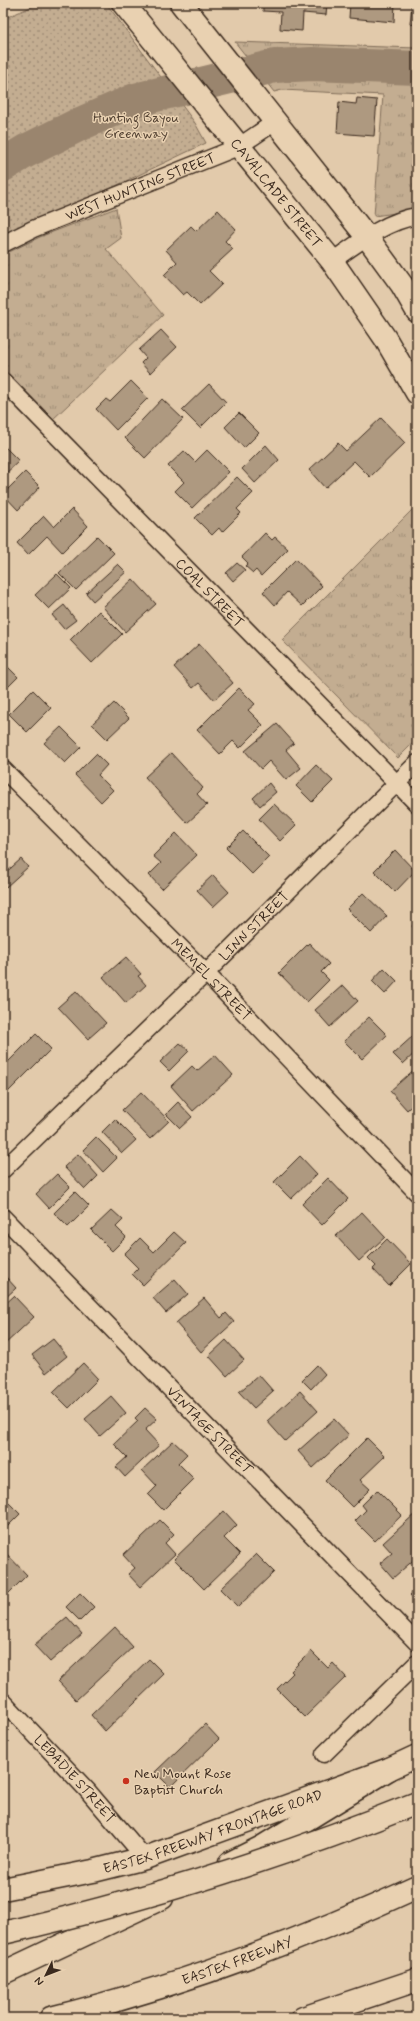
<svg xmlns="http://www.w3.org/2000/svg" width="420" height="2021" viewBox="0 0 420 2021" font-family="Mynerve,sans-serif">
  <defs>
    <pattern id="grass-tufts" width="24" height="20" patternUnits="userSpaceOnUse"><rect width="24" height="20" fill="#c3ad91"/><path d="M3 7l-1-3M5 7V3M7 7l1-3M15 17l-1-3M17 17v-4M19 17l1-3" fill="none" stroke="#a08d76"/></pattern>
    <pattern id="park-dots" width="8" height="8" patternUnits="userSpaceOnUse"><rect width="8" height="8" fill="#c3ad91"/><path d="M2 2h.1M6 6h.1" fill="none" stroke="#a08d76" stroke-width="1.8" stroke-linecap="round"/></pattern>
  </defs>
  <rect width="100%" height="100%" fill="#e2caab"/>
  <filter id="ink" filterUnits="userSpaceOnUse"><feTurbulence type="fractalNoise" baseFrequency=".025" numOctaves="2"/><feDisplacementMap in="SourceGraphic" scale="8" xChannelSelector="R" yChannelSelector="G"/><feConvolveMatrix kernelMatrix="1 2 1 2 8 2 1 2 1" color-interpolation-filters="sRGB"/></filter>
  <g filter="url(#ink)">
    <!-- grass -->
    <g fill="url(#grass-tufts)" stroke="#7f6c58">
      <polygon points="235,42 417,48 417,210 374,216 383,95 282,90 274,92"/>
      <polygon points="116,208 121,238 106,249 163,315 51,421 3,372 3,255 42,236"/>
      <polygon points="417,505 417,739 398,758 282,640"/>
    </g>
    <!-- park -->
    <polygon fill="url(#park-dots)" stroke="#7f6c58" points="40,3 106,3 195,123 206,143 105,191 3,236 3,19"/>
    <g fill="none" stroke-linecap="round" stroke-linejoin="round">
      <!-- river -->
      <polyline stroke="#9a856e" stroke-width="34" points="3,165 26,151 78,125 135,100 275,66 312,64 417,68"/>
    </g>
    <!-- building -->
    <g fill="#ae9980" stroke="#3b2a1e">
      <polygon points="263,3 327,3 326,15 303,13 302,31 280,29 281,12 263,11"/>
      <polygon points="350,3 395,3 394,22 349,18"/>
      <polygon points="412,3 417,3 417,25 410,24"/>
      <polygon points="357,98 377,100 374,136 337,133 339,102 356,104"/>
      <polygon points="218,210 236,229 225,241 233,249 209,271 222,284 200,305 187,292 183,295 164,275 177,262 166,250 191,226 196,231"/>
      <polygon points="161,330 177,347 150,373 141,363 146,358 139,350"/>
      <polygon points="131,381 148,398 116,430 96,409 106,399 110,402"/>
      <polygon points="209,384 226,402 200,428 182,410"/>
      <polygon points="162,399 183,419 145,458 125,438"/>
      <polygon points="239,413 259,433 244,448 225,427"/>
      <polygon points="381,418 405,443 370,477 354,461 325,488 309,470 338,443 346,451"/>
      <polygon points="3,445 19,461 3,476"/>
      <polygon points="266,445 279,460 255,483 242,469"/>
      <polygon points="207,450 229,472 192,508 175,491 184,482 168,466 184,451 195,462"/>
      <polygon points="25,472 40,487 18,510 3,494"/>
      <polygon points="237,477 253,493 237,509 241,513 222,532 219,528 212,535 195,518"/>
      <polygon points="72,509 88,526 62,552 47,536 28,555 17,543 44,516 54,527"/>
      <polygon points="265,533 272,540 275,537 288,549 261,576 256,570 253,573 245,566 248,563 242,557"/>
      <polygon points="97,536 114,553 76,590 59,573"/>
      <polygon points="296,559 322,586 302,606 287,592 275,605 263,592"/>
      <polygon points="237,563 245,570 233,581 226,573"/>
      <polygon points="118,564 126,572 93,601 86,593"/>
      <polygon points="57,574 71,588 49,609 35,595"/>
      <polygon points="133,579 156,604 125,632 103,607"/>
      <polygon points="64,605 76,620 64,629 52,615"/>
      <polygon points="99,611 122,634 92,663 70,640"/>
      <polygon points="199,644 233,683 214,700 199,683 193,688 174,667"/>
      <polygon points="3,662 18,677 3,692"/>
      <polygon points="239,688 255,704 248,710 263,725 240,748 233,741 220,754 197,730"/>
      <polygon points="33,690 51,708 27,732 9,714"/>
      <polygon points="114,703 129,718 107,739 92,724"/>
      <polygon points="277,724 294,743 286,750 301,768 286,780 269,761 261,769 245,751"/>
      <polygon points="61,727 81,747 65,763 44,743"/>
      <polygon points="171,753 203,788 197,794 207,805 187,823 145,777"/>
      <polygon points="96,754 107,765 98,775 113,790 101,802 75,775"/>
      <polygon points="316,765 333,781 312,802 296,786"/>
      <polygon points="269,783 276,792 260,806 253,798"/>
      <polygon points="274,804 296,825 280,841 259,819"/>
      <polygon points="243,831 269,857 252,874 226,848"/>
      <polygon points="176,833 197,855 162,889 149,875 161,863 153,856"/>
      <polygon points="395,850 415,871 395,892 374,871"/>
      <polygon points="21,859 28,867 6,887 3,883 3,875"/>
      <polygon points="213,875 229,892 213,907 197,890"/>
      <polygon points="363,893 387,916 371,933 347,909"/>
      <polygon points="417,921 417,932 412,926"/>
      <polygon points="309,943 329,964 321,972 329,980 307,1002 279,973"/>
      <polygon points="126,957 141,974 138,976 146,985 126,1003 103,977"/>
      <polygon points="384,968 397,981 385,994 372,981"/>
      <polygon points="343,985 358,1001 330,1027 315,1010"/>
      <polygon points="76,991 106,1023 88,1039 58,1007"/>
      <polygon points="369,1017 387,1035 362,1059 344,1041"/>
      <polygon points="36,1034 51,1049 8,1092 3,1087 3,1067"/>
      <polygon points="414,1035 417,1039 417,1051 403,1064 393,1054"/>
      <polygon points="180,1043 189,1051 169,1071 160,1062"/>
      <polygon points="215,1055 233,1075 193,1111 171,1086 192,1066 197,1071"/>
      <polygon points="417,1067 417,1101 407,1110 390,1091"/>
      <polygon points="141,1092 169,1121 150,1139 122,1110"/>
      <polygon points="178,1102 192,1117 180,1128 166,1114"/>
      <polygon points="115,1119 136,1140 122,1153 102,1132"/>
      <polygon points="96,1137 117,1158 103,1172 83,1150"/>
      <polygon points="78,1154 98,1176 85,1189 64,1167"/>
      <polygon points="300,1156 317,1174 291,1199 274,1182"/>
      <polygon points="57,1174 70,1187 49,1208 36,1194"/>
      <polygon points="328,1178 348,1199 322,1225 302,1204"/>
      <polygon points="75,1192 89,1206 68,1227 54,1213"/>
      <polygon points="112,1210 123,1220 116,1227 126,1237 112,1251 91,1230"/>
      <polygon points="362,1212 385,1237 359,1261 336,1236"/>
      <polygon points="174,1232 186,1243 143,1285 132,1274 138,1268 124,1254 140,1238 154,1252"/>
      <polygon points="387,1239 411,1264 389,1286 373,1269 376,1266 368,1258"/>
      <polygon points="6,1277 16,1288 3,1300 3,1280"/>
      <polygon points="175,1279 188,1294 166,1313 153,1298"/>
      <polygon points="14,1296 34,1317 3,1346 3,1306"/>
      <polygon points="204,1298 221,1318 226,1313 234,1322 201,1352 176,1323"/>
      <polygon points="53,1339 67,1356 46,1373 32,1355"/>
      <polygon points="226,1340 244,1360 227,1376 209,1356"/>
      <polygon points="83,1363 98,1379 69,1408 53,1392"/>
      <polygon points="317,1365 325,1374 311,1389 302,1380"/>
      <polygon points="259,1375 273,1391 254,1408 239,1392"/>
      <polygon points="300,1391 318,1411 285,1441 267,1421"/>
      <polygon points="111,1396 126,1413 100,1436 85,1419"/>
      <polygon points="145,1408 157,1419 145,1430 159,1445 125,1477 116,1467 127,1457 114,1444 138,1421 135,1418"/>
      <polygon points="334,1419 349,1435 313,1468 298,1451"/>
      <polygon points="367,1438 385,1456 360,1480 370,1489 352,1507 325,1480"/>
      <polygon points="173,1441 187,1454 178,1463 194,1479 163,1510 148,1495 157,1486 142,1470"/>
      <polygon points="377,1490 402,1515 375,1541 355,1521 366,1510 362,1505"/>
      <polygon points="3,1497 20,1514 3,1531"/>
      <polygon points="224,1511 237,1525 224,1538 240,1554 204,1589 174,1559"/>
      <polygon points="417,1512 417,1557 393,1578 380,1563 392,1553 383,1543"/>
      <polygon points="160,1520 174,1534 165,1543 175,1554 140,1587 128,1574 135,1568 123,1555"/>
      <polygon points="3,1550 27,1575 7,1595 3,1590"/>
      <polygon points="256,1554 274,1572 238,1607 220,1589"/>
      <polygon points="417,1588 417,1602 410,1595"/>
      <polygon points="80,1593 94,1607 80,1621 66,1607"/>
      <polygon points="67,1617 82,1634 50,1662 34,1645"/>
      <polygon points="115,1627 133,1647 76,1700 58,1681"/>
      <polygon points="311,1651 328,1668 333,1663 346,1677 305,1717 277,1689 293,1673 291,1671"/>
      <polygon points="149,1659 164,1674 105,1731 91,1715"/>
      <polygon points="205,1724 219,1739 170,1787 155,1772"/>
    </g>
    <g fill="none" stroke-linecap="round" stroke-linejoin="round">
      <defs>
        <g id="minor">
          <path id="s1" d="M3 244 33 229 238 147 275 122"/>
          <path d="M332 261C358 243 386 221 417 216"/>
          <path id="s2" d="M3 381 417 804"/>
          <path id="s3" d="M3 769 206 973 417 1193"/>
          <path id="s4" d="M3 1170 206 973 417 763"/>
          <path id="s5" d="M3 1217 417 1643"/>
          <path id="s6" d="M3 1701 87 1790 145 1858"/>
          <polyline points="324,1754 417,1663"/>
        </g>
        <g id="secondary">
          <path id="s7" d="M123 3 332 261 385 338 417 393"/>
          <polyline points="181,3 367,237 402,285 417,311"/>
          <path id="s8" d="M3 1889 93 1871 145 1858 389 1769 417 1756"/>
        </g>
        <g id="motorway">
          <polyline points="230,1863 262,1847 389,1769"/>
          <polyline points="3,1973 162,1898"/>
          <path id="s9" d="M51 2018C176 1987 300 1941 417 1887"/>
          <polyline points="303,2018 417,1980"/>
        </g>
      </defs>
      <!-- minor casing -->
      <use href="#minor" stroke="#3b2a1e" stroke-width="19"/>
      <!-- secondary casing -->
      <use href="#secondary" stroke="#3b2a1e" stroke-width="25"/>
      <!-- motorway casing -->
      <use href="#motorway" stroke="#3b2a1e" stroke-width="25"/>
      <!-- minor -->
      <use href="#minor" stroke="#e9d1b1" stroke-width="16"/>
      <!-- secondary -->
      <use href="#secondary" stroke="#e9d1b1" stroke-width="22"/>
      <!-- motorway -->
      <use href="#motorway" stroke="#e9d1b1" stroke-width="22"/>
      <defs>
        <path id="motorway-bridge" d="M3 1933C145 1901 282 1857 417 1803"/>
      </defs>
      <!-- motorway-bridge casing -->
      <use href="#motorway-bridge" stroke="#3b2a1e" stroke-width="25" stroke-linecap="butt"/>
      <!-- motorway-bridge -->
      <use href="#motorway-bridge" stroke="#e9d1b1" stroke-width="22"/>
    </g>
  </g>
  <!-- markers -->
  <circle fill="#c8321e" stroke="#e9d1b1" stroke-width="1.5" cx="126" cy="1781" r="4"/>
  <g text-anchor="middle" stroke-width="3" stroke-linejoin="round" paint-order="stroke">
    <!-- park labels -->
    <g font-size="14" fill="#4f3e2f" stroke="#e9d1b1">
      <text x="136" y="122">Hunting Bayou<tspan x="136" dy="16">Greenway</tspan></text>
    </g>
    <!-- street labels -->
    <g font-size="14" fill="#3b2a1e" stroke="#e9d1b1">
      <text dy="5" stroke="none"><textPath href="#s1" startOffset="149">WEST HUNTING STREET</textPath></text>
      <text dy="5" stroke="none"><textPath href="#s7" startOffset="244">CAVALCADE STREET</textPath></text>
      <text dy="5" stroke="none"><textPath href="#s2" startOffset="296">COAL STREET</textPath></text>
      <text dy="5" stroke="none"><textPath href="#s4" startOffset="350">LINN STREET</textPath></text>
      <text dy="5" stroke="none"><textPath href="#s3" startOffset="296">MEMEL STREET</textPath></text>
      <text dy="5" stroke="none"><textPath href="#s5" startOffset="297">VINTAGE STREET</textPath></text>
      <text dy="5" stroke="none"><textPath href="#s6" startOffset="106">LEBADIE STREET</textPath></text>
      <text dy="5" stroke="none"><textPath href="#s8" startOffset="218">EASTEX FREEWAY FRONTAGE ROAD</textPath></text>
      <text dy="5" stroke="none"><textPath href="#s9" startOffset="195">EASTEX FREEWAY</textPath></text>
    </g>
    <!-- poi labels -->
    <g font-size="14" fill="#3b2a1e" stroke="#e9d1b1" text-anchor="start">
      <text x="134" y="1778">New Mount Rose<tspan x="134" dy="16">Baptist Church</tspan></text>
    </g>
  </g>
  <!-- margin -->
  <rect width="420" height="2021" fill="none" stroke="#e9d1b1" stroke-width="16"/>
  <rect x="8" y="8" width="404" height="2005" fill="none" stroke="#3b2a1e" stroke-width="1.5" filter="url(#ink)"/>
  <!-- north arrow -->
  <g transform="translate(46 1975) rotate(227)" stroke="#e9d1b1" stroke-width="3" paint-order="stroke">
  <path d="M0-3L7 15L0 10L-7 15Z" fill="#3b2a1e"/>
  <text y="-6" font-size="11" font-weight="bold" text-anchor="middle" fill="#3b2a1e">N</text>
  </g>
</svg>
